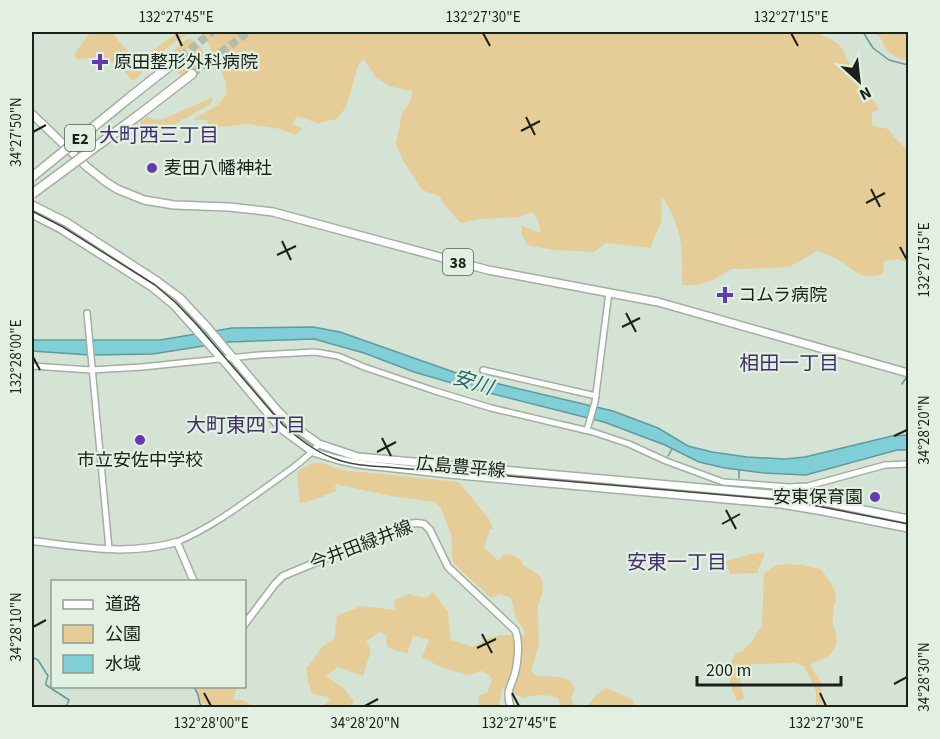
<svg xmlns="http://www.w3.org/2000/svg" width="940" height="739" viewBox="0 0 940 739" font-family="'Source Sans 3','Noto Sans JP',sans-serif">
  <rect width="100%" height="100%" fill="#d4e3d4"/>
  <!-- green -->
  <g fill="#e6cd98">
    <path d="M90 32H122L116 33 115 36C123 47 129 54 143 59 155 49 166 39 180 32L188 34C167 45 151 63 135 80H131C120 64 112 59 93 58 87 58 83 58 78 60L75 57 76 52Z"/>
    <path d="M201 32H817C824 37 832 39 838 44 846 51 852 73 859 83 865 93 875 99 879 110L872 112V125L888 129 895 138 908 150V263L898 259 884 261 883 274C860 280 857 272 839 260 833 256 824 254 817 251L791 266 778 268 731 269 712 281 695 285H682C683 250 682 226 662 197L661 222 650 248 606 243 594 252 553 250 527 245 522 235 521 225 537 232 541 231 538 221 533 212 520 217 481 219 461 223 450 212 439 196 422 190 403 161 396 144 402 113 411 101 412 91 392 87 376 78 364 59 358 65 346 107 337 119 318 123 302 118 296 117 293 124 302 129 295 135 281 129 248 124 210 128 207 120H193L219 104 227 93 226 82 205 37Z"/>
    <path d="M865 32H908V60C902 59 895 58 890 53 879 44 886 33 865 32Z"/>
    <path d="M190 38C201 43 208 60 212 71L208 69 204 63 188 72 182 77 176 71 178 68 191 57V53L189 49C176 50 165 62 155 69L182 42Z"/>
    <path d="M210 98H212L213 101 209 105 161 132C149 135 148 132 140 123 148 113 148 120 157 120 165 120 202 102 210 98Z"/>
    <path d="M312 463H322L342 470 459 482 489 519 493 529H490L484 547 498 561 503 555 511 554 520 559 523 565 538 574 542 579 543 590 538 606 539 645 531 670 536 676 560 677 571 681 575 689 571 698 574 707H560L559 699C547 694 536 694 523 698L502 688 499 706 501 707H478L479 695 487 693 492 680 489 675 482 671 467 675 440 667 422 657 429 640 413 636 407 654 387 647 386 635 379 632 366 642 371 650 363 676 338 667 326 676 343 688 354 701 350 707H322L330 699 327 697 312 694 308 681 306 669 323 646 334 639 337 616 361 606 395 610 394 601 408 594 426 598 433 592 448 612 451 640 473 647 488 638 502 635H525L522 627 515 617V614L511 598 501 594 491 598 453 563 451 534 441 508 434 502 391 496 335 484 336 491C323 496 313 502 300 503L297 472Z"/>
    <polygon points="765,552 760,567 758,567 758,573 730,574 726,561 747,555"/>
    <path d="M788 564 801 565 821 569C831 585 841 591 833 609 834 615 832 619 833 624 834 627 835 630 836 634 839 655 825 657 810 665L821 682 822 707H816V691L805 667 796 663 752 664 740 680 744 698 742 700 737 701 729 682 731 678V662L736 653 742 652 752 641 762 625 764 573 777 565Z"/>
    <polygon points="196,687 237,687 233,700 244,700 254,707 213,707 199,702"/>
    <path d="M607 688 633 700 635 707H587C593 699 597 692 607 688Z"/>
  </g>
  <!-- water -->
  <polygon fill="#80ced6" stroke="#619a9e" stroke-width="1.5" points="313,327 340,332 465,376 613,411 658,428 688,446 712,452 747,457 785,459 805,457 892,436 908,435 908,450 897,450 806,475 764,473 725,468 699,462 665,445 604,422 469,388 414,372 364,353 314,339 228,342 153,354 90,355 32,351 32,340 160,340 232,328"/>
  <g fill="none" stroke-linecap="round" stroke-linejoin="round">
    <!-- stream -->
    <g stroke="#619a9e" stroke-width="1.5">
      <polyline points="863,32 873,48 889,60 908,65"/>
      <polyline points="902,384 906,378"/>
      <polyline points="668,456 672,449"/>
      <polyline points="739,470 739,478"/>
      <polyline points="32,657 38,660 48,676 46,682 46,685 69,700 66,708"/>
      <polyline points="194,686 198,695 200,704 204,708"/>
    </g>
    <!-- motorway-tunnel -->
    <g stroke="#afbcaf" stroke-width="8" stroke-dasharray="8 4" stroke-linecap="butt">
      <polyline points="181,57 212,32"/>
      <polyline points="192,74 248,32"/>
    </g>
    <defs>
      <g id="tertiary">
        <polyline points="87,313 109,549"/>
        <polyline points="32,366 91,370 142,367 259,355 315,352 338,356 364,367 435,391 491,408 593,432 629,444 666,461 723,482 789,487 808,486 885,465 908,464"/>
        <polyline points="483,370 596,396"/>
        <polyline points="587,430 595,402 609,292"/>
        <path d="M177 542C212 527 241 505 272 483 288 471 306 460 319 444"/>
      </g>
      <g id="secondary">
        <path d="M32 541C83 547 127 556 177 542L194 582"/>
        <path d="M244 625 275 584 283 576 408 524 417 523 424 524 430 530 448 567 515 630C520 641 518 657 516 669 513 685 504 690 511 708"/>
      </g>
      <g id="primary">
        <polyline points="32,114 87,167 106,182 117,189 144,200 174,205 229,207 273,212 488,270 658,302 908,373"/>
        <polyline points="32,205 66,222 157,281 180,298 208,328 277,410 291,424 319,444 358,457 781,495 825,502 908,519"/>
        <polyline points="32,214 61,229 152,287 174,305 229,367 272,418 283,430 313,452 336,459 358,464 459,475 781,504 823,511 908,528"/>
      </g>
      <g id="motorway">
        <polyline points="129,98 181,57"/>
        <polyline points="140,114 192,74"/>
      </g>
    </defs>
    <!-- tertiary casing -->
    <use href="#tertiary" stroke="#a1b0a1" stroke-width="8"/>
    <!-- secondary casing -->
    <use href="#secondary" stroke="#a1b0a1" stroke-width="9"/>
    <!-- primary casing -->
    <use href="#primary" stroke="#a1b0a1" stroke-width="10"/>
    <!-- motorway casing -->
    <use href="#motorway" stroke="#a1b0a1" stroke-width="11"/>
    <!-- tertiary -->
    <use href="#tertiary" stroke="#fff" stroke-width="5"/>
    <!-- secondary -->
    <use href="#secondary" stroke="#fff" stroke-width="6"/>
    <!-- primary -->
    <use href="#primary" stroke="#fff" stroke-width="7"/>
    <!-- motorway -->
    <use href="#motorway" stroke="#fff" stroke-width="8"/>
    <!-- tram -->
    <path stroke="#404840" stroke-width="1.5" d="M32 211 63 227 155 285 176 303 197 325 283 425C298 438 314 451 333 458 350 465 369 466 387 467 417 470 446 472 475 473L770 499 807 504 908 524"/>
    <defs>
      <g id="motorway-bridge">
        <polyline points="32,177 129,98"/>
        <polyline points="32,194 140,114"/>
      </g>
    </defs>
    <!-- motorway-bridge casing -->
    <use href="#motorway-bridge" stroke="#a1b0a1" stroke-width="11" stroke-linecap="butt"/>
    <!-- motorway-bridge -->
    <use href="#motorway-bridge" stroke="#fff" stroke-width="8"/>
  </g>
  <!-- ticks -->
  <path fill="none" stroke="#1a201a" stroke-width="2" d="M176 33 182 46M483 33 490 46M791 33 798 46M526 117 535 135M521 131 540 121M33 132 46 125M871 189 880 207M866 203 885 193M282 241 291 260M900 247 907 260M277 255 296 246M626 313 636 332M622 327 640 318M33 357 40 370M894 436 907 430M382 438 391 456M377 452 396 442M726 510 736 529M722 524 740 514M33 627 46 620M482 634 492 653M477 648 496 639M894 684 907 677M204 693 211 706M512 693 519 706M820 693 826 706M365 706 378 699"/>
  <!-- markers -->
  <g fill="#633ab2" stroke="#e1f0e1" stroke-width="2">
    <path d="M97 53h6v6h6v6h-6v6h-6v-6h-6v-6h6z"/>
    <circle cx="152" cy="168" r="6"/>
    <path d="M722 286h6v6h6v6h-6v6h-6v-6h-6v-6h6z"/>
    <circle cx="140" cy="440" r="6"/>
    <circle cx="875" cy="497" r="6"/>
  </g>
  <g text-anchor="middle" stroke-width="4.5" stroke-linejoin="round" paint-order="stroke">
    <!-- shield labels -->
    <g fill="#e1f0e1" stroke="#565e56" stroke-width="1.5">
      <rect x="65" y="125" width="30" height="26" rx="4.5"/>
      <rect x="443" y="249" width="30" height="26" rx="4.5"/>
    </g>
    <g font-size="16" font-weight="bold" fill="#1a201a">
      <text x="80" y="144">E2</text>
      <text x="458" y="268">38</text>
    </g>
    <!-- poi labels -->
    <g font-size="18" fill="#1a201a" stroke="#e1f0e1" text-anchor="start">
      <text x="114" y="68">原田整形外科病院</text>
      <text x="164" y="174">麦田八幡神社</text>
      <text x="738" y="301">コムラ病院</text>
      <text x="140" y="466" text-anchor="middle">市立安佐中学校</text>
      <text x="863" y="503" text-anchor="end">安東保育園</text>
    </g>
    <!-- street labels -->
    <g font-size="18" fill="#1a201a" stroke="#e1f0e1">
      <text transform="translate(461 467) rotate(5)" y="6">広島豊平線</text>
      <text transform="translate(361 545) rotate(-21)" y="6">今井田緑井線</text>
    </g>
    <!-- neighbourhood labels -->
    <g font-size="20" fill="#402f6b" stroke="#e1f0e1">
      <text x="159" y="142">大町西三丁目</text>
      <text x="789" y="370">相田一丁目</text>
      <text x="246" y="432">大町東四丁目</text>
      <text x="677" y="569">安東一丁目</text>
    </g>
    <!-- water labels -->
    <g font-size="20" font-style="italic" fill="#226269" stroke="#e1f0e1">
      <text transform="translate(473 382) rotate(17)" y="7">安川</text>
    </g>
  </g>
  <!-- border -->
  <rect width="940" height="739" fill="none" stroke="#e1f0e1" stroke-width="66"/>
  <!-- legend -->
  <rect x="51" y="580" width="195" height="108" fill="#e1f0e1" stroke="#919d91" stroke-width="1.5"/>
  <rect x="63" y="600" width="30" height="9" fill="#ffffff" stroke="#919d91" stroke-width="1.5"/>
  <text x="105" y="610" font-size="18" fill="#1a201a">道路</text>
  <rect x="63" y="625" width="30" height="18" fill="#e6cd98" stroke="#919d91" stroke-width="1.5"/>
  <text x="105" y="640" font-size="18" fill="#1a201a">公園</text>
  <rect x="63" y="655" width="30" height="18" fill="#80ced6" stroke="#919d91" stroke-width="1.5"/>
  <text x="105" y="670" font-size="18" fill="#1a201a">水域</text>
  <!-- north arrow -->
  <g transform="translate(859 81) rotate(153)" stroke="#e1f0e1" stroke-width="4.5" paint-order="stroke">
  <path d="M0-4.5L10 22L0 15L-10 22Z" fill="#1a201a"/>
  <text y="-9" font-size="16" font-weight="bold" text-anchor="middle" fill="#1a201a">N</text>
  </g>
  <!-- scale -->
  <path d="M697 676v9h144v-9" fill="none" stroke="#1a201a" stroke-width="3"/>
  <text x="706" y="676" font-size="18" fill="#1a201a" stroke="#e1f0e1" stroke-width="4.5" paint-order="stroke">200 m</text>
  <rect x="33" y="33" width="874" height="673" fill="none" stroke="#1a201a" stroke-width="2"/>
  <g font-size="15" text-anchor="middle" fill="#1a201a">
    <text x="176" y="22">132°27'45"E</text>
    <text x="483" y="22">132°27'30"E</text>
    <text x="791" y="22">132°27'15"E</text>
    <text transform="translate(16 132) rotate(-90)" y="5">34°27'50"N</text>
    <text transform="translate(924 260) rotate(-90)" y="5">132°27'15"E</text>
    <text transform="translate(16 357) rotate(-90)" y="5">132°28'00"E</text>
    <text transform="translate(924 430) rotate(-90)" y="5">34°28'20"N</text>
    <text transform="translate(16 627) rotate(-90)" y="5">34°28'10"N</text>
    <text transform="translate(924 677) rotate(-90)" y="5">34°28'30"N</text>
    <text x="211" y="728">132°28'00"E</text>
    <text x="365" y="728">34°28'20"N</text>
    <text x="519" y="728">132°27'45"E</text>
    <text x="826" y="728">132°27'30"E</text>
  </g>
</svg>
